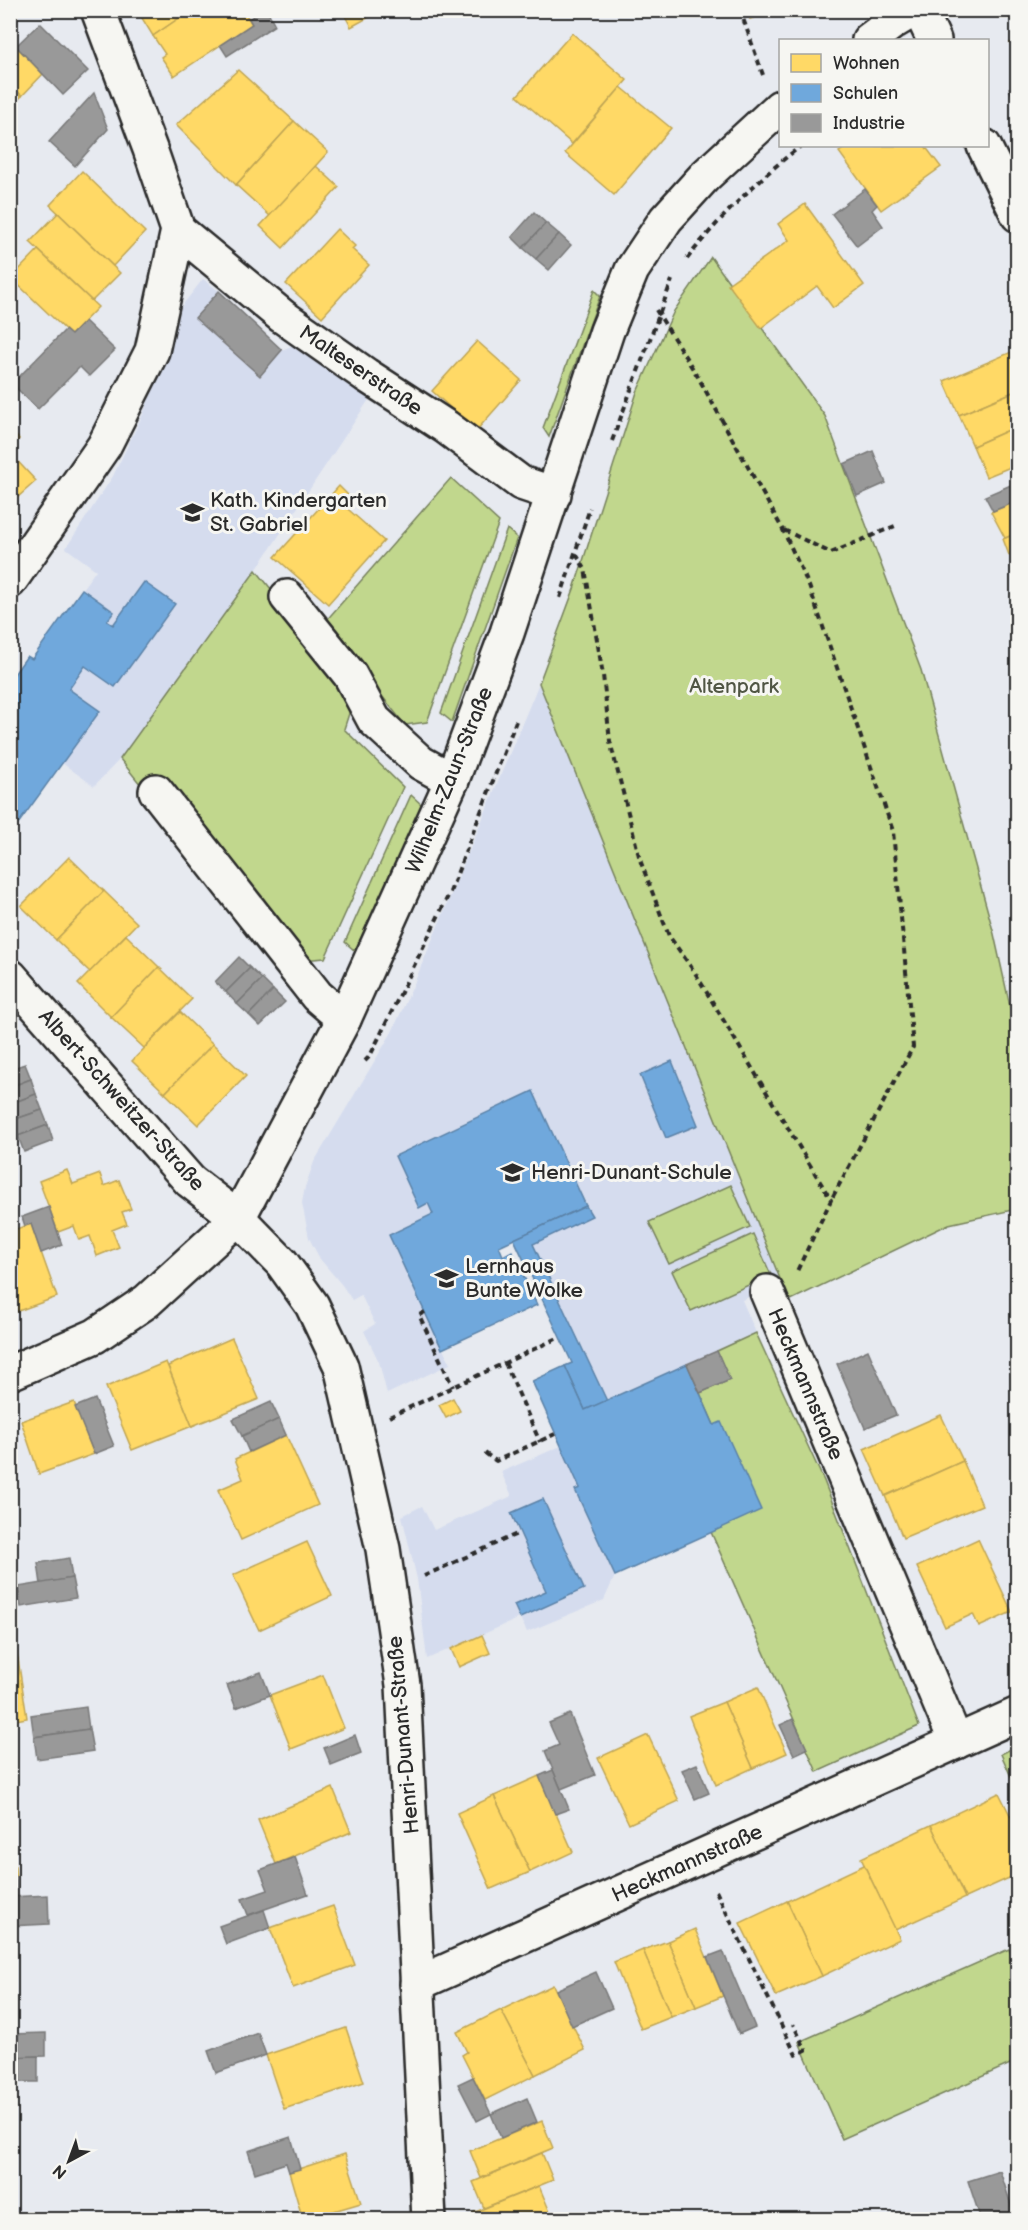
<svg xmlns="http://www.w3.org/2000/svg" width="1028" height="2230" viewBox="0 0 1028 2230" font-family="'Balsamiq Sans',sans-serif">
  <rect width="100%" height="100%" fill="#e7eaf0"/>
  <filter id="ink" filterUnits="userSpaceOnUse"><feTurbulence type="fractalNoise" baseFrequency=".0167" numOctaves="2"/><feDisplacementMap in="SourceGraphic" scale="12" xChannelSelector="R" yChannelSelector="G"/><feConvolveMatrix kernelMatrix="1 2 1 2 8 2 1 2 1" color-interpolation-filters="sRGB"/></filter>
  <g filter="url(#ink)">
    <!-- built -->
    <g fill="#d5dcee">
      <polygon points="203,279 219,291 195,318 260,375 282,350 303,341 372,395 247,584 120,759 94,786 62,763 100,712 69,689 85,666 115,687 175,605 144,582 113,625 107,621 114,612 82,589 96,570 66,548 113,476 143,414 167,356 181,307"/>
      <polygon points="539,683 781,1283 742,1300 756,1333 607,1401 533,1244 592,1216 533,1092 395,1156 419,1207 428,1203 433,1214 389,1235 450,1364 387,1394 379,1362 364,1331 375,1324 361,1295 352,1300 342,1285 320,1259 309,1238 302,1203 305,1187 314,1162 392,1032 413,986"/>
      <polygon points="561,1446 580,1488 576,1490 615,1576 604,1600 527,1632 520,1618 427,1659 417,1579 402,1516 422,1506 434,1530 512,1496 501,1472"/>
    </g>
    <!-- green -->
    <g fill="#c1d78d" stroke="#76815c" stroke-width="1.5">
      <polygon points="711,257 825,416 921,670 994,934 1017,1038 1017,1209 949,1224 789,1301 539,683 574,589 637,392 674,311"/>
      <polygon points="594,290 600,296 549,437 543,428"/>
      <polygon points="451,478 499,522 427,722 405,725 324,623"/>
      <polygon points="507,529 517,538 452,722 441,713"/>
      <polygon points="256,570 355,695 344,729 403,787 325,958 302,960 145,790 120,759"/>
      <polygon points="411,795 422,805 355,951 345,942"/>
      <polygon points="731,1185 750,1227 669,1264 649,1222"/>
      <polygon points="753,1234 771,1275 691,1311 672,1271"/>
      <polygon points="756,1333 824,1481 919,1726 817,1772 711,1532 714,1425 700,1393 729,1380 717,1351"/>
      <polygon points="1017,1746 1017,1790 1001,1754"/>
      <polygon points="1009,1949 1017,1967 1017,2061 842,2139 799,2042"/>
    </g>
    <!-- homes -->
    <g fill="#ffd966" stroke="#bfa554" stroke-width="1.5">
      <polygon points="137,10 191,10 153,36"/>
      <polygon points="191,10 243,10 252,24 174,76 161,57 165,54 153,36"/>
      <polygon points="342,10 382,10 351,27"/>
      <polygon points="748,10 776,10 750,19"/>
      <polygon points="572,33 627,80 572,144 517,96"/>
      <polygon points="10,40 43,74 22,96 10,84"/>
      <polygon points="1018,40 1018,61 1010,43"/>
      <polygon points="238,70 294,121 236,185 176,125"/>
      <polygon points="10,84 22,96 10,107"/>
      <polygon points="621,87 671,128 614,195 565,153"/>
      <polygon points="294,121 328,152 270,216 236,185"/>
      <polygon points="848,146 925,146 941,167 881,210 839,152"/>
      <polygon points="316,166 339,187 283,248 260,226"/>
      <polygon points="82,171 145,232 113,266 50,205"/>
      <polygon points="805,204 864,285 833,308 817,286 761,328 728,284 789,240 778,224"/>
      <polygon points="58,213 120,273 92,301 30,242"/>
      <polygon points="337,229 355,246 352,249 369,265 322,317 286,284"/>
      <polygon points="38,250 98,307 71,335 11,278"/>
      <polygon points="477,341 521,380 476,431 432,391"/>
      <polygon points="1016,350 1018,390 959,415 944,381"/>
      <polygon points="1018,390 1018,426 973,446 959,415"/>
      <polygon points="1018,426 1018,464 986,477 973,446"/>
      <polygon points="10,430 19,439 10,446"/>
      <polygon points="10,453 36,481 10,504"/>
      <polygon points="339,486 348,495 341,503 384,541 328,604 275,557"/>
      <polygon points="1018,501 1018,533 1005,538 991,512"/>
      <polygon points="1018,533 1018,564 1017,564 1012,553 1009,555 1003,539"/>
      <polygon points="69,857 104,891 56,940 21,906"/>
      <polygon points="104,891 137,923 90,972 56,940"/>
      <polygon points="126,935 159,967 111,1017 78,984"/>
      <polygon points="159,967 192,999 144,1048 111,1017"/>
      <polygon points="180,1012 213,1044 165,1093 132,1061"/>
      <polygon points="213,1044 246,1076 198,1125 165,1093"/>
      <polygon points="67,1170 73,1184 100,1174 104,1186 119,1180 131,1209 122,1212 127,1224 112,1230 119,1247 97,1256 90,1236 79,1240 74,1226 58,1232 39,1181"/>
      <polygon points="31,1224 57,1297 10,1314 10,1231"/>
      <polygon points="232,1338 259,1399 192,1426 168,1366"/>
      <polygon points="166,1362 192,1426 132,1450 106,1387"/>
      <polygon points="453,1398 460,1411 446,1418 439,1405"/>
      <polygon points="74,1402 94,1454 39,1474 21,1421"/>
      <polygon points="941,1415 963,1461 885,1496 864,1449"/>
      <polygon points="286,1435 318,1505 241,1540 218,1490 243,1479 235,1459"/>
      <polygon points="963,1461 982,1505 903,1538 885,1496"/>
      <polygon points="10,1523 17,1562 10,1563"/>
      <polygon points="978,1539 1012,1612 979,1627 973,1614 945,1627 917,1567"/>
      <polygon points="307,1542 332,1596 259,1630 233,1575"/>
      <polygon points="10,1609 18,1659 10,1660"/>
      <polygon points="482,1635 490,1653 459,1667 451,1649"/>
      <polygon points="18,1659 27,1718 10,1721 10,1660"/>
      <polygon points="323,1675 344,1728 291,1749 270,1695"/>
      <polygon points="758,1687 787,1753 753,1768 724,1702"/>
      <polygon points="724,1702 753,1768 716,1785 689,1716"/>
      <polygon points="648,1735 679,1801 629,1824 598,1758"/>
      <polygon points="539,1776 573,1852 530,1872 494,1796"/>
      <polygon points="333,1788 351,1832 276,1864 258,1820"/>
      <polygon points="999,1793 1018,1831 1018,1874 965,1898 931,1825"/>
      <polygon points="494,1796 530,1872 491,1889 457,1813"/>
      <polygon points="10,1820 16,1877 10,1877"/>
      <polygon points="931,1825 965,1898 895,1930 861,1858"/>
      <polygon points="864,1865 900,1939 822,1976 787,1901"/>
      <polygon points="787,1901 822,1976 776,1996 740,1923"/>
      <polygon points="333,1906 355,1965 293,1988 270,1928"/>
      <polygon points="695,1929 723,1996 696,2007 668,1941"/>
      <polygon points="668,1941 696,2007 671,2017 643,1950"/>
      <polygon points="643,1950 671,2017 641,2029 614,1962"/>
      <polygon points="553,1985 585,2050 535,2075 501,2010"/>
      <polygon points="501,2010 535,2075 485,2100 462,2055 467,2052 457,2032"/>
      <polygon points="346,2028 364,2082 284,2109 266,2055"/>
      <polygon points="542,2121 553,2148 481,2178 470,2151"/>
      <polygon points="542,2153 553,2180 484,2208 473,2182"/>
      <polygon points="345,2154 361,2203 303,2220 289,2172"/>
      <polygon points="539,2186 550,2212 532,2220 476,2220 473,2213"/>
    </g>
    <!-- schools -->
    <g fill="#6fa8dc" stroke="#5b82a7" stroke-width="1.5">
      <polygon points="144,582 175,604 115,687 85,666 69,689 100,711 10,835 10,680 27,656 32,659 82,589 114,612 107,621 113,625"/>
      <polygon points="672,1061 698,1125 666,1138 640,1075"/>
      <polygon points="533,1091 586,1206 499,1246 503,1256 512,1251 537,1305 442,1349 389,1235 433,1214 428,1203 419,1208 395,1156"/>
      <polygon points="586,1206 592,1216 533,1244 607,1401 585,1410 565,1366 572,1363 514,1239"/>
      <polygon points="687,1364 714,1425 721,1422 761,1510 615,1576 575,1490 580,1488 532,1381 565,1366 585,1410"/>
      <polygon points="543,1499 584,1589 520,1618 514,1605 546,1591 511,1513"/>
    </g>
    <!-- industry -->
    <g fill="#999" stroke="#787878" stroke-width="1.5">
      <polygon points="262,10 267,10 275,25 227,56 220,45 252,24 249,19"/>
      <polygon points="40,23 88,71 63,95 16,46"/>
      <polygon points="1018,85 1018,110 1009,88"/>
      <polygon points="94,93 108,129 75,166 49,142"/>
      <polygon points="865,189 877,205 872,210 883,226 857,246 832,214"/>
      <polygon points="534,212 546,223 523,248 512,237"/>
      <polygon points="546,223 559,234 536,259 523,248"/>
      <polygon points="559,234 571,245 549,270 536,259"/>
      <polygon points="219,291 282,350 260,376 195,318"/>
      <polygon points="85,321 115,350 89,376 80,367 38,409 12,384 65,330 71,335"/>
      <polygon points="873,451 886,483 857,496 844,464"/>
      <polygon points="1018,482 1018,501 993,511 985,496"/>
      <polygon points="239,957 250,968 226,992 215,982"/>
      <polygon points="250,968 262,979 237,1004 226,992"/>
      <polygon points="262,979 273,990 249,1015 237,1004"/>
      <polygon points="273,990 285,1002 260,1026 249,1015"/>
      <polygon points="25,1064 31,1079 10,1087 10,1069"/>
      <polygon points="31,1079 36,1094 10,1104 10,1087"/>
      <polygon points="36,1094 42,1110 13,1120 10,1104"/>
      <polygon points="42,1110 48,1125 18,1136 13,1120"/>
      <polygon points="48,1125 53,1141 24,1152 18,1136"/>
      <polygon points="49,1207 62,1245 41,1253 31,1224 25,1226 22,1217"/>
      <polygon points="868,1350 896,1415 865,1428 837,1364"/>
      <polygon points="717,1351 730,1380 700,1393 687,1364"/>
      <polygon points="95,1399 114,1446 94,1454 75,1407"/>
      <polygon points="271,1402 279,1419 242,1436 233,1419"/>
      <polygon points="279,1419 286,1435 249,1452 242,1436"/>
      <polygon points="69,1558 72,1578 41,1584 38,1563"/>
      <polygon points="72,1578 76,1598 21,1607 18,1587"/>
      <polygon points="261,1672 270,1695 236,1708 227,1685"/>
      <polygon points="86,1707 89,1729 34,1737 31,1715"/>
      <polygon points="570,1714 595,1775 561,1789 545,1751 559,1745 549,1723"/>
      <polygon points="793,1719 807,1749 794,1755 780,1725"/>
      <polygon points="89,1729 93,1751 37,1759 34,1737"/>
      <polygon points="355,1735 361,1753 331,1765 324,1748"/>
      <polygon points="697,1764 709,1793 695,1799 682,1770"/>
      <polygon points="553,1770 569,1809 555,1814 539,1776"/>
      <polygon points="295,1857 308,1894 248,1915 242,1899 268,1890 260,1870"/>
      <polygon points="10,1877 16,1877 17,1896 10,1897"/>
      <polygon points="48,1895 49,1924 10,1926 10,1897"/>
      <polygon points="264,1910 270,1928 226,1944 219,1926"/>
      <polygon points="723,1951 755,2027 739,2034 707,1957"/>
      <polygon points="596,1972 612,2008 572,2026 556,1990"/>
      <polygon points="46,2033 46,2056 10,2057 10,2034"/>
      <polygon points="258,2033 266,2055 216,2073 208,2051"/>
      <polygon points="38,2056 38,2082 10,2082 10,2057"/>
      <polygon points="473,2077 491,2114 477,2121 458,2084"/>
      <polygon points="527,2098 537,2122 501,2138 491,2114"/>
      <polygon points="291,2137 300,2169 289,2172 286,2163 255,2173 248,2151"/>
      <polygon points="1000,2171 1016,2220 981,2220 968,2181"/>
    </g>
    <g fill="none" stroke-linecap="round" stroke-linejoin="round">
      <defs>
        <g id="minor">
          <polyline points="920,10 934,40"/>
          <polyline points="869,40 893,22 913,10"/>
          <polyline points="984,146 1018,215"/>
          <polyline points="178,230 282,316 366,375 446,427 521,483 554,494"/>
          <polyline points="10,581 104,446 152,351 178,230 150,149 98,10"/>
          <polyline points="287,597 350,675 374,720 421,763 452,780"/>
          <polyline points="156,791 317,996 344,1019"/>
          <polyline points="10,976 190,1181 238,1218 282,1263 312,1305 341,1366 383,1549 403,1685 429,2220"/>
          <polyline points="767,1292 956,1742"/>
          <polyline points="10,1373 95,1336 147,1301 238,1218 344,1019 452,780 507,633 607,331 632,270 666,219 705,176 780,107"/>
          <polyline points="417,1984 1018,1714"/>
        </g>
      </defs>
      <!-- minor casing -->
      <use href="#minor" stroke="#2b2b2b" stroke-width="38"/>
      <!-- path -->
      <g stroke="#2b2b2b" stroke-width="4" stroke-dasharray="6 4.5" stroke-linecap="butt">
        <polyline points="740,10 763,75"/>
        <path d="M687 259C717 220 762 175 801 146"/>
        <polyline points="656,310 698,377 783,530 809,586 893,831 913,1047 831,1200"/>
        <polyline points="612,441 672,280"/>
        <polyline points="784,530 831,553 895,526"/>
        <polyline points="576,554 585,569 603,675 610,741 640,860 669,936 694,971 831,1200 796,1273"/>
        <polyline points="560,598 590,508"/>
        <polyline points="365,1061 370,1056 450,892 516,721"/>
        <polyline points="425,1312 419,1315 453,1387"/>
        <polyline points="505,1363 540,1442"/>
        <polyline points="389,1417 560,1337"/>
        <polyline points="485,1453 496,1461 555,1434"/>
        <polyline points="424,1576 519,1533"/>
        <polyline points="716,1891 796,2055 806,2050 793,2024"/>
      </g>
      <!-- minor -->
      <use href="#minor" stroke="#f6f6f2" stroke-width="33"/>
    </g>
  </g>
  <!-- icons -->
  <defs>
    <symbol id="school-bare" viewBox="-9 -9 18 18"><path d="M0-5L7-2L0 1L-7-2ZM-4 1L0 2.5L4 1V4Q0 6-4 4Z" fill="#2b2b2b" stroke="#f6f6f2" stroke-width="2.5" paint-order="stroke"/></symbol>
  </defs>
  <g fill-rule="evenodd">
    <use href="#school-bare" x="176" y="496" width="33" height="33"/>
    <use href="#school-bare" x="496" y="1156" width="33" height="33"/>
    <use href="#school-bare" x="430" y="1262" width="33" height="33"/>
  </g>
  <g text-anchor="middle" stroke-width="6" stroke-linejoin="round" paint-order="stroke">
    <!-- street labels -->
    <g font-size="21" fill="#2b2b2b" stroke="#f6f6f2">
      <text transform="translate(361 370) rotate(34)" y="7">Malteserstraße</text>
      <text transform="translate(449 780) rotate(-68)" y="7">Wilhelm-Zaun-Straße</text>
      <text transform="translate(122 1100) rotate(48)" y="7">Albert-Schweitzer-Straße</text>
      <text transform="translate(806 1384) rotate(67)" y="7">Heckmannstraße</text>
      <text transform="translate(403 1735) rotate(-95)" y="7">Henri-Dunant-Straße</text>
      <text transform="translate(687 1863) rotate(-24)" y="7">Heckmannstraße</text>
    </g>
    <!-- poi labels -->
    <g font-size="21" fill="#2b2b2b" stroke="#f6f6f2" text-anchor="start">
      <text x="210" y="507">Kath. Kindergarten<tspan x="210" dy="24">St. Gabriel</tspan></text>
      <text x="531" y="1179">Henri-Dunant-Schule</text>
      <text x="465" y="1273">Lernhaus<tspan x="465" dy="24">Bunte Wolke</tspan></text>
    </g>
    <!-- park labels -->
    <g font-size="21" fill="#505644" stroke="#f6f6f2">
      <text x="734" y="693">Altenpark</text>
    </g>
  </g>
  <!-- margin -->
  <rect width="1028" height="2230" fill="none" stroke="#f6f6f2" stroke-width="36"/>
  <rect x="18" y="18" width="992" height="2194" fill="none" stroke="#2b2b2b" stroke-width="2" filter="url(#ink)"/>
  <!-- legend -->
  <rect x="779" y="39" width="210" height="108" fill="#f6f6f2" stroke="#a5a5a2" stroke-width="1.5"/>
  <rect x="791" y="54" width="30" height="18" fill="#ffd966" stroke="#a5a5a2" stroke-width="1.5"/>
  <text x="833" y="69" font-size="18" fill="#2b2b2b">Wohnen</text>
  <rect x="791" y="84" width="30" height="18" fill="#6fa8dc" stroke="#a5a5a2" stroke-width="1.5"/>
  <text x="833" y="99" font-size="18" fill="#2b2b2b">Schulen</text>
  <rect x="791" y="114" width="30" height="18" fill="#999999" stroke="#a5a5a2" stroke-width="1.5"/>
  <text x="833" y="129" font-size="18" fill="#2b2b2b">Industrie</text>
  <!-- north arrow -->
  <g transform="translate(69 2161) rotate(221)" stroke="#f6f6f2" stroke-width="4.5" paint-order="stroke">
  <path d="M0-4.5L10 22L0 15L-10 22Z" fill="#2b2b2b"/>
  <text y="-9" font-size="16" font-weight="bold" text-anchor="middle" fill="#2b2b2b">N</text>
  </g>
</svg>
